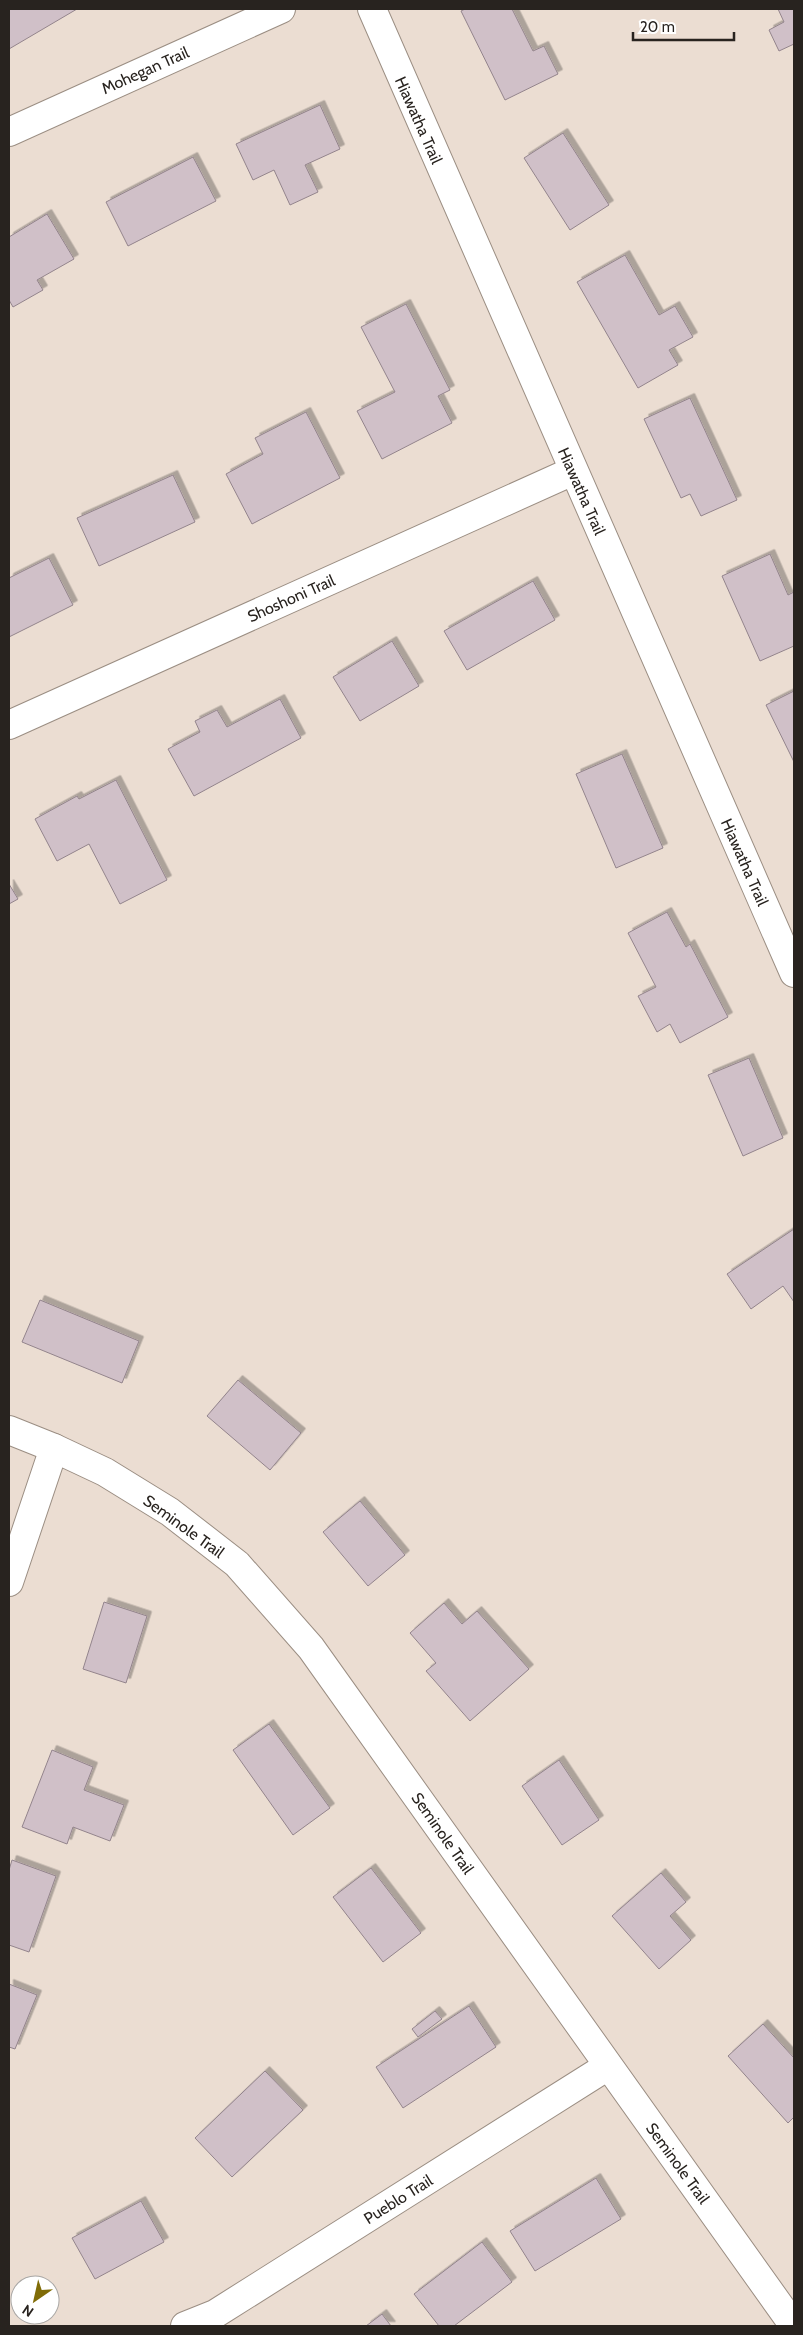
<svg xmlns="http://www.w3.org/2000/svg" width="803" height="2335" viewBox="0 0 803 2335" font-family="Cabin,sans-serif">
  <defs>
    <filter id="shadow"><feDropShadow dx="4.5" dy="-4.5" stdDeviation="0" flood-color="#0004"/></filter>
  </defs>
  <rect width="100%" height="100%" fill="#ebddd2"/>
  <!-- building -->
  <g fill="#d0c0c8" stroke="#93848c" filter="url(#shadow)">
    <polygon points="9,9 77,9 9,49"/>
    <polygon points="465,9 512,9 533,51 544,46 558,74 505,100 461,11"/>
    <polygon points="778,9 794,9 794,44 779,51 769,30 784,22"/>
    <polygon points="320,105 340,149 305,165 318,192 290,205 274,170 253,180 236,144"/>
    <polygon points="563,133 609,205 570,230 524,158"/>
    <polygon points="193,157 216,201 128,246 106,202"/>
    <polygon points="47,214 74,259 37,280 43,290 13,307 9,300 9,237"/>
    <polygon points="625,255 659,315 675,306 693,337 669,350 678,365 638,388 577,282"/>
    <polygon points="406,304 450,390 438,396 452,423 382,459 357,411 395,392 361,327"/>
    <polygon points="690,398 737,500 701,516 690,494 681,498 644,419"/>
    <polygon points="306,412 340,478 252,524 226,474 263,454 255,438"/>
    <polygon points="173,475 195,522 99,566 77,518"/>
    <polygon points="770,554 788,595 794,592 794,646 760,661 722,576"/>
    <polygon points="49,558 73,605 9,637 9,578"/>
    <polygon points="533,581 555,620 467,670 444,631"/>
    <polygon points="392,641 419,686 360,721 333,677"/>
    <polygon points="794,691 794,762 766,705"/>
    <polygon points="280,699 301,738 194,796 168,749 200,732 195,721 217,710 227,727"/>
    <polygon points="622,754 663,848 616,868 576,774"/>
    <polygon points="116,780 167,880 120,904 89,844 57,861 35,819 77,796 79,799"/>
    <polygon points="9,884 18,899 9,904"/>
    <polygon points="667,912 686,947 690,944 728,1017 680,1043 670,1024 657,1032 638,996 656,987 628,933"/>
    <polygon points="749,1058 783,1138 743,1156 708,1075"/>
    <polygon points="794,1229 794,1302 783,1286 751,1309 727,1274"/>
    <polygon points="40,1300 139,1341 122,1383 22,1342"/>
    <polygon points="238,1380 301,1433 270,1470 207,1416"/>
    <polygon points="360,1501 405,1555 368,1586 323,1532"/>
    <polygon points="104,1602 147,1616 126,1683 83,1669"/>
    <polygon points="444,1603 462,1624 477,1611 529,1669 470,1721 426,1671 436,1663 410,1633"/>
    <polygon points="269,1724 330,1808 293,1835 233,1750"/>
    <polygon points="52,1750 93,1767 84,1790 124,1805 110,1841 73,1827 67,1844 22,1827"/>
    <polygon points="559,1760 599,1820 562,1845 522,1786"/>
    <polygon points="12,1860 56,1876 29,1952 9,1945 9,1870"/>
    <polygon points="371,1868 421,1933 383,1962 333,1897"/>
    <polygon points="661,1873 686,1902 670,1916 691,1940 659,1969 612,1916"/>
    <polygon points="9,1984 37,1995 15,2049 9,2047"/>
    <polygon points="469,2006 496,2047 403,2108 376,2067"/>
    <polygon points="435,2011 442,2019 418,2037 412,2029"/>
    <polygon points="763,2024 794,2058 794,2117 788,2123 728,2056"/>
    <polygon points="265,2071 303,2110 232,2177 195,2138"/>
    <polygon points="596,2178 621,2219 535,2271 510,2231"/>
    <polygon points="141,2201 164,2242 95,2279 72,2238"/>
    <polygon points="482,2242 512,2282 454,2326 439,2326 414,2294"/>
    <polygon points="382,2314 391,2326 366,2326"/>
  </g>
  <g fill="none" stroke-linecap="round" stroke-linejoin="round">
    <defs>
      <g id="street">
        <polyline points="372,9 794,973"/>
        <polyline points="9,132 281,9"/>
        <polyline points="9,725 573,471"/>
        <polyline points="9,1430 54,1448 105,1472 170,1512 237,1564 311,1648 794,2326"/>
        <polyline points="9,1582 54,1448"/>
        <polyline points="185,2326 215,2314 608,2066"/>
      </g>
    </defs>
    <!-- street casing -->
    <use href="#street" stroke="#9b8e83" stroke-width="30"/>
    <!-- street -->
    <use href="#street" stroke="#fff" stroke-width="28"/>
  </g>
  <g text-anchor="middle" stroke-width="5" stroke-linejoin="round" paint-order="stroke">
    <!-- street labels -->
    <g font-size="16" fill="#28231f" stroke="#fff">
      <text transform="translate(145 70) rotate(-24)" y="6">Mohegan Trail</text>
      <text transform="translate(419 120) rotate(66)" y="6">Hiawatha Trail</text>
      <text transform="translate(582 491) rotate(66)" y="6">Hiawatha Trail</text>
      <text transform="translate(291 598) rotate(-24)" y="6">Shoshoni Trail</text>
      <text transform="translate(745 862) rotate(66)" y="6">Hiawatha Trail</text>
      <text transform="translate(184 1526) rotate(36)" y="6">Seminole Trail</text>
      <text transform="translate(443 1833) rotate(55)" y="6">Seminole Trail</text>
      <text transform="translate(678 2163) rotate(54)" y="6">Seminole Trail</text>
      <text transform="translate(398 2199) rotate(-32)" y="6">Pueblo Trail</text>
    </g>
  </g>
  <!-- border -->
  <rect width="803" height="2335" fill="none" stroke="#28231f" stroke-width="20"/>
  <!-- north arrow -->
  <g transform="translate(35 2300) rotate(214)"><circle r="24" fill="#ffffff" stroke="#a9a7a5"/>
  <path d="M0-4L9 19L0 12L-9 19Z" fill="#806c07"/>
  <text y="-8" font-size="14" font-weight="bold" text-anchor="middle" fill="#28231f">N</text>
  </g>
  <!-- scale -->
  <path d="M633 32v8h101v-8" fill="none" stroke="#28231f" stroke-width="2.5"/>
  <text x="640" y="32" font-size="15" fill="#28231f" stroke="#ffffff" stroke-width="4" paint-order="stroke">20 m</text>
</svg>
